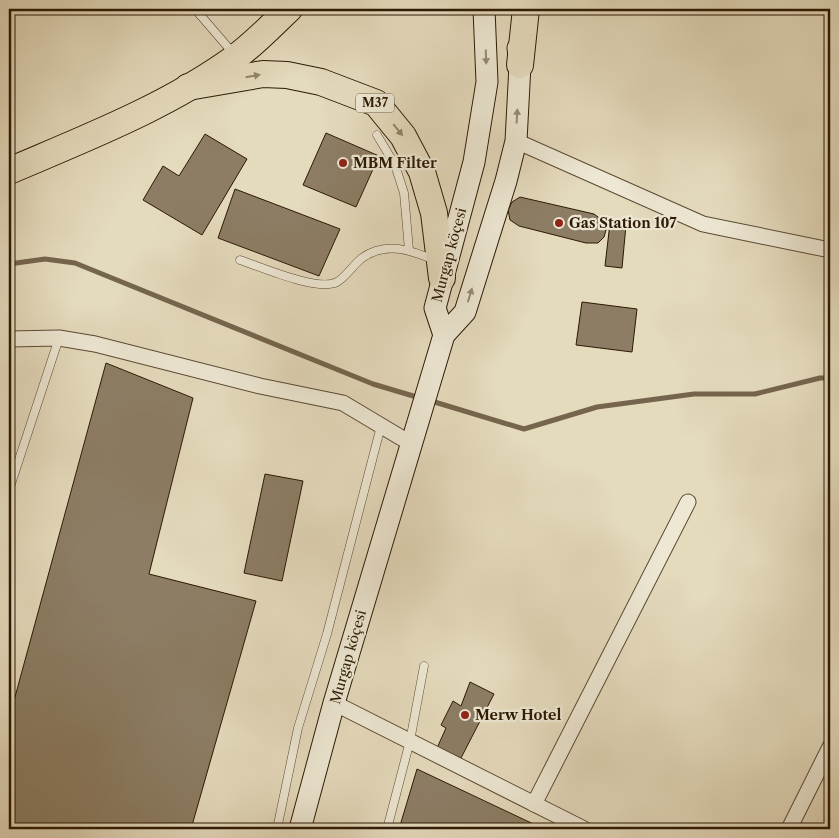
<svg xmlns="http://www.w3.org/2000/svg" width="839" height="838" viewBox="0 0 839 838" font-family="'Libre Caslon Text',serif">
  <rect width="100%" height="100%" fill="#e4dabc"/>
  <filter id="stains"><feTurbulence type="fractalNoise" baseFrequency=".004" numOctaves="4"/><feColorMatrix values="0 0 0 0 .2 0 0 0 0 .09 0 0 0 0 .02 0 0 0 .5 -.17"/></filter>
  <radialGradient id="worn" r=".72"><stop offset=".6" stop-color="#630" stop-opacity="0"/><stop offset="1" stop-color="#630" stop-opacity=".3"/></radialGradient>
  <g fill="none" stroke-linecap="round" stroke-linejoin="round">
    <!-- stream -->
    <g stroke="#75654d" stroke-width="5">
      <polyline points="9,264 45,259 75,263 373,384 420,398"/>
      <polyline points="428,400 524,429 597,407 694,394 755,394 820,378 830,378"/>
    </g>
  </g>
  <!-- building -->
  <g fill="#8c7d64" stroke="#2c1904">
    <polygon points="326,133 379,156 356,207 303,185"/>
    <polygon points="205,134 247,159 202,235 143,200 163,166 179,176"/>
    <polygon points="235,189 340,229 319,276 218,238"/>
    <polygon points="520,197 594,214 602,220 606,230 604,237 598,243 586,243 519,226 510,220 508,210 512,202"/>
    <polygon points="610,223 626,225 622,268 605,266"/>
    <polygon points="582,302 637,309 632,352 576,345"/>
    <polygon points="106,363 193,398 149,574 256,601 191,829 9,829 9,719"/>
    <polygon points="265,474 303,481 282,581 244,573"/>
    <polygon points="470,682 494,694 461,758 437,748 446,728 441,725 453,701 461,706"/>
    <polygon points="417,769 544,829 399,829"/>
  </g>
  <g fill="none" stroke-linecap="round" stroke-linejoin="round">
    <defs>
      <g id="lane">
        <polyline points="195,9 233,53"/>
        <polyline points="377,135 395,165 404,193 409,250"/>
        <path d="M240 260C261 267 318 292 337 282 346 277 353 265 362 258 386 241 410 250 435 260"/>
        <polyline points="9,490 59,338"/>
        <polyline points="277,829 298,728 327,634 381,426"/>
        <polyline points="387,829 410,741 424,666"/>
      </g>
      <g id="street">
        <polyline points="516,141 703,224 830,250"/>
        <polyline points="9,339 59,338 95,344 260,386 343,403 410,443"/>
        <polyline points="334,703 584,829"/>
        <polyline points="534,804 688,502"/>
        <polyline points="789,829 830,747"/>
      </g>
      <g id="secondary">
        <polyline points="444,335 435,308 474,162 487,82 484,9"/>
        <polyline points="300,829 334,703 444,335 465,312 506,181 516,141 520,65 518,48"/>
      </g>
      <g id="highway">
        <polyline points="520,65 526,9"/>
        <polyline points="188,87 263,74 287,75 321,82 376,103 403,136 422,172 434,213 442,278"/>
        <path d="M9 171C86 138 167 107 236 57 255 43 272 25 289 9"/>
      </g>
    </defs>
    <!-- lane casing -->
    <use href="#lane" stroke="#5a4932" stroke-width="9"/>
    <!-- street casing -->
    <use href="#street" stroke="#5a4932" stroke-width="17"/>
    <!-- secondary casing -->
    <use href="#secondary" stroke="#2c1904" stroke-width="23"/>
    <!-- highway casing -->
    <use href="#highway" stroke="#2c1904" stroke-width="28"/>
    <!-- lane -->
    <use href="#lane" stroke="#ede7d3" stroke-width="8"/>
    <!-- street -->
    <use href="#street" stroke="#ede7d3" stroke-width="15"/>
    <!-- secondary -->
    <use href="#secondary" stroke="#ede7d3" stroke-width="21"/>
    <!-- highway -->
    <use href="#highway" stroke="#e4dabc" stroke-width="26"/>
  </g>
  <!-- one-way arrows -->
  <defs><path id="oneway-solid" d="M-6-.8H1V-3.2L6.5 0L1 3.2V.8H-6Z" transform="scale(1.25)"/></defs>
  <g fill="#968a76">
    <use href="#oneway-solid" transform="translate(486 57) rotate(88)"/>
    <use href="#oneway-solid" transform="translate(517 116) rotate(-87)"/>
    <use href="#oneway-solid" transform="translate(470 295) rotate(-73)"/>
  </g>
  <g fill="#918369">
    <use href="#oneway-solid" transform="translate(253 76) rotate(-10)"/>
    <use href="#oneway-solid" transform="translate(398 130) rotate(51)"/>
  </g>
  <!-- markers -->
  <g fill="#8f2418" stroke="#ede7d3" stroke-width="2">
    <circle cx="343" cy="163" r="5"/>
    <circle cx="559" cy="223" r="5"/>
    <circle cx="465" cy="715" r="5"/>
  </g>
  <g text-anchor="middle" stroke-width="4.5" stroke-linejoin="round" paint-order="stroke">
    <!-- shield labels -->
    <rect fill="#ede7d3" stroke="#665742" stroke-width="1" x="356" y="93.5" width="38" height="19" rx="4"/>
    <g font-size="12" font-weight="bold" fill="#2c1904">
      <text x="375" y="107">M37</text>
    </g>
    <!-- poi labels -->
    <g font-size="14" font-weight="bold" fill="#2c1904" stroke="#ede7d3" text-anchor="start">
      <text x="353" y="168">MBM Filter</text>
      <text x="569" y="228">Gas Station 107</text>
      <text x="475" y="720">Merw Hotel</text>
    </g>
    <!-- street labels -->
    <g font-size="14" fill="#2c1904" stroke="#ede7d3">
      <text transform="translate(449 255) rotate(-75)" y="5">Murgap köçesi</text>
      <text transform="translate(348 657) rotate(-74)" y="5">Murgap köçesi</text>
    </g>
  </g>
  <!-- margin -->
  <rect width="839" height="838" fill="none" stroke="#e4dabc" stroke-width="30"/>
  <rect x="10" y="10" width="819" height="818" fill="none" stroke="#2c1904" stroke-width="2.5"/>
  <rect x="15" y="15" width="809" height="808" fill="none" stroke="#2c1904"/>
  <rect width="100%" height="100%" filter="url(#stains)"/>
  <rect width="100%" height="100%" fill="url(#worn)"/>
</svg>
